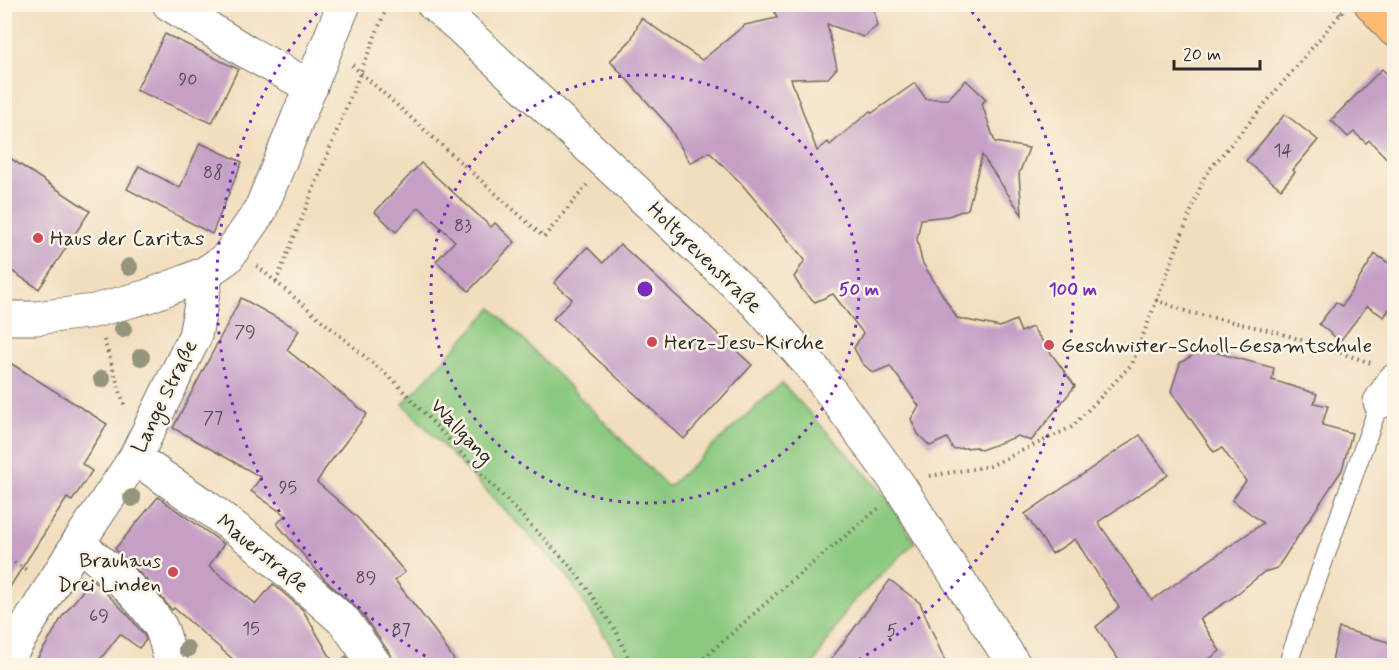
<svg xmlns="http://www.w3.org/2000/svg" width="1399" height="670" viewBox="0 0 1399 670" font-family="Mynerve,sans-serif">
  <rect width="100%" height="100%" fill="#fcf5e5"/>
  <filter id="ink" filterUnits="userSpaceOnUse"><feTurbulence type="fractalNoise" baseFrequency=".0167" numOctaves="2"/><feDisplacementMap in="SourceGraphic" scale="12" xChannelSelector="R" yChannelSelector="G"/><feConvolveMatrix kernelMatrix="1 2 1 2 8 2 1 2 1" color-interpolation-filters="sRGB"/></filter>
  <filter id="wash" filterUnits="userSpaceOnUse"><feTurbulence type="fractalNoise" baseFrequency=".008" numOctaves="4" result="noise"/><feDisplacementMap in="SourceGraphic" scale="24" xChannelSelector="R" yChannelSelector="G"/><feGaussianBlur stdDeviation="1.35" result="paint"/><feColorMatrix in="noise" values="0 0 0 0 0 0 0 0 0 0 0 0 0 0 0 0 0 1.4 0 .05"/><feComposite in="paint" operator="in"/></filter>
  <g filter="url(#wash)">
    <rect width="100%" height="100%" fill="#f2debf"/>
    <!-- green -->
    <polygon fill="#8bc980" stroke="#5b7a56" stroke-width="1.5" points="492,308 668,487 782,383 884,494 915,542 849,606 813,665 618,665 613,649 566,574 403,404"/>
    <g id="blocks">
      <!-- building -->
      <g fill="#c59fc6">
        <polygon points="772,4 873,4 877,26 863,37 827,24 837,68 828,78 791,79 817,151 828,142 830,145 870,111 872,113 915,83 926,99 948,99 966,80 986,99 982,104 995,142 1029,148 1019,174 1022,215 982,155 968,209 948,216 921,219 917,239 922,262 957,318 1000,327 1016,320 1021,332 1032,327 1075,386 1031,441 1018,436 981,450 976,447 953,449 947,438 930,446 918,434 911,419 919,406 890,366 873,373 862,363 854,348 863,333 833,294 815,302 803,291 794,277 805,260 740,182 709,152 690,163 668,125 610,61 631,40 641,18 702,60 745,25 777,18"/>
        <polygon points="165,34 238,69 212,123 136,90"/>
        <polygon points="1382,69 1395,82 1395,167 1369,140 1366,143 1354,132 1348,137 1331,120"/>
        <polygon points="1285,114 1318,140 1293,170 1295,172 1281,189 1246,161"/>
        <polygon points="200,143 242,162 212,234 127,189 139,166 180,188"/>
        <polygon points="4,154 90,211 39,289 4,266"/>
        <polygon points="421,163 491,227 495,223 515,242 469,291 436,261 455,241 419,207 396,232 375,212"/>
        <polygon points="620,244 752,365 684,439 553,319 572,299 554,283 587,247 603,263"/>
        <polygon points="1375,254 1395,267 1395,300 1384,317 1367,306 1340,341 1319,324 1336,302 1342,306"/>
        <polygon points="241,298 299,330 287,350 367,414 325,469 317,482 358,518 405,572 395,580 437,634 458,666 395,666 391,655 360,611 325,580 277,524 285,515 251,491 261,477 173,428"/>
        <polygon points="1203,349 1274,368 1272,380 1317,394 1314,403 1328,406 1322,425 1352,433 1342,470 1277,568 1264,572 1232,598 1200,619 1220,651 1199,666 1123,666 1096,627 1119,607 1075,539 1052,554 1025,514 1140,435 1168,475 1098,522 1152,600 1263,523 1232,500 1246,481 1222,448 1214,452 1171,391 1180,363"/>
        <polygon points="4,359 107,424 82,464 92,471 72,501 67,498 4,596"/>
        <polygon points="158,497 224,544 209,566 256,604 273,584 303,610 335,665 346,656 353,666 253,666 250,661 235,661 174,608 172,610 146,579 115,549"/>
        <polygon points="92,579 128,615 144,635 146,640 139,648 120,634 95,666 32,666 46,645 62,617"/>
        <polygon points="890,580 920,603 947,666 826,666"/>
        <polygon points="1339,628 1395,644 1395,666 1331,666"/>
      </g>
    </g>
  </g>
  <g filter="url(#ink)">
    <use href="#blocks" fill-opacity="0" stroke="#716a5f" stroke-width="1.5"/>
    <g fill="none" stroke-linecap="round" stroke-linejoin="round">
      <defs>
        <polyline id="lane" points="1287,666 1360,457 1380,402"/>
        <g id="street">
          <polyline points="169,4 247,52 311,87"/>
          <polyline points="433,4 460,27 756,303 817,373 901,488 942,554 1015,666"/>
          <polyline points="4,318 36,318 94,311 148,296 187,281 207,272 227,258 260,211 344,4"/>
          <polyline points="1380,402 1394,381"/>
          <polyline points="135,458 208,508 255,543 345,622 376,666"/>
          <path d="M78 543C107 567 139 593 160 626 166 637 168 653 172 666"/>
          <polyline points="4,664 78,543 135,458 195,336 207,272"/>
        </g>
        <polyline id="primary" points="1371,4 1394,30"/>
      </defs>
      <!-- lane casing -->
      <use href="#lane" stroke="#716a5f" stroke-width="20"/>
      <!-- street casing -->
      <use href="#street" stroke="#716a5f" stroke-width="35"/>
      <!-- primary casing -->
      <use href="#primary" stroke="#716a5f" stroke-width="35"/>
      <!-- path -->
      <g stroke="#716a5f" stroke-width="4" stroke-dasharray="1.5 4.5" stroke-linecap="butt">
        <polyline points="1331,4 1341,14"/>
        <polyline points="352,65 544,237 587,185"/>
        <polyline points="257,266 395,382 471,463 574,570 616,631 632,666"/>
        <polyline points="276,282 388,4"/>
        <polyline points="1156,300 1188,312 1277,332 1371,363"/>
        <polyline points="104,340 125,407"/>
        <polyline points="930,476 990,466 1072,427 1132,364 1205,175 1343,11"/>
        <polyline points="4,556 27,570"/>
        <polyline points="695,666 783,588 879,508"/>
      </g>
      <!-- lane -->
      <use href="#lane" stroke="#fff" stroke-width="18"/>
      <!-- street -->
      <use href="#street" stroke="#fff" stroke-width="33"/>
      <!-- primary -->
      <use href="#primary" stroke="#febb71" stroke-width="33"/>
    </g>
    <!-- trees -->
    <g fill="#94957b">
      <circle cx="129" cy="267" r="9"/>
      <circle cx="123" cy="329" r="9"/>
      <circle cx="141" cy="357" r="9"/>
      <circle cx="102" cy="379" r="9"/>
      <circle cx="132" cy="498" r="9"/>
      <circle cx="187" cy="649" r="9"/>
    </g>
  </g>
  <!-- distance rings -->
  <g fill="none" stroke="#7b2cbf" stroke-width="3" stroke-dasharray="3 6">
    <circle cx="645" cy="289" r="214"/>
    <path d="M441 665A428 428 0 0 1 324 5M966 5A428 428 0 0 1 849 665"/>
  </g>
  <!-- markers -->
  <g fill="#d1495b" stroke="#fcf5e5" stroke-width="2">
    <circle cx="38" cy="238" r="6"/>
    <circle cx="652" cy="342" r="6"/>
    <circle cx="1049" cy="345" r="6"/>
    <circle cx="173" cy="572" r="6"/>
  </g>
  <g text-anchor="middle" stroke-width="5" stroke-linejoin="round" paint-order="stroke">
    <!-- number labels -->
    <g font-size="18" fill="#524852">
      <text x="188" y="85">90</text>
      <text x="1283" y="156">14</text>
      <text x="213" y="178">88</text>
      <text x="463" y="231">83</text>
      <text x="245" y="337">79</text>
      <text x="213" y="423">77</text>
      <text x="288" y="493">95</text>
      <text x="366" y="583">89</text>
      <text x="99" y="621">69</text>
      <text x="251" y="634">15</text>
      <text x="401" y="635">87</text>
      <text x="892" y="636">5</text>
    </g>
    <!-- poi labels -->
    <g font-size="21" fill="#2b2b2b" stroke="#fcf5e5" text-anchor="start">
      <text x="50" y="245">Haus der Caritas</text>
      <text x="664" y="349">Herz-Jesu-Kirche</text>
      <text x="1061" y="352">Geschwister-Scholl-Gesamtschule</text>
      <text x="161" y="567" text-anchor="end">Brauhaus<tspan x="161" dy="24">Drei Linden</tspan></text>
    </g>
    <!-- street labels -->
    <g font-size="21" fill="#2b2b2b" stroke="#fcf5e5">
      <text transform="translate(705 257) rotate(44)" y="7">Holtgrevenstraße</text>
      <text transform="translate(164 396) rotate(-64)" y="7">Lange Straße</text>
      <text transform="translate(462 431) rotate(47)" y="7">Wallgang</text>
      <text transform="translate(263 553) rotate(39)" y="7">Mauerstraße</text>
    </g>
  </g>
  <circle cx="645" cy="289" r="9" fill="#7b2cbf" stroke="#fcf5e5" stroke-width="3"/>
  <g font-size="18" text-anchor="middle" font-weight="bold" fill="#7b2cbf" stroke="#fcf5e5" stroke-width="5" stroke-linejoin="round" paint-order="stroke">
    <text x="859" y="295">50 m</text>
    <text x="1073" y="295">100 m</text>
  </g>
  <!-- margin -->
  <rect width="1399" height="670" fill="none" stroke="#fcf5e5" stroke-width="24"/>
  <!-- scale -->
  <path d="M1174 60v9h86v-9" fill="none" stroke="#2b2b2b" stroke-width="3"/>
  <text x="1183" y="60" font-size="18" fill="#2b2b2b" stroke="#fcf5e5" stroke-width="4.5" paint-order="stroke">20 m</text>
</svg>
